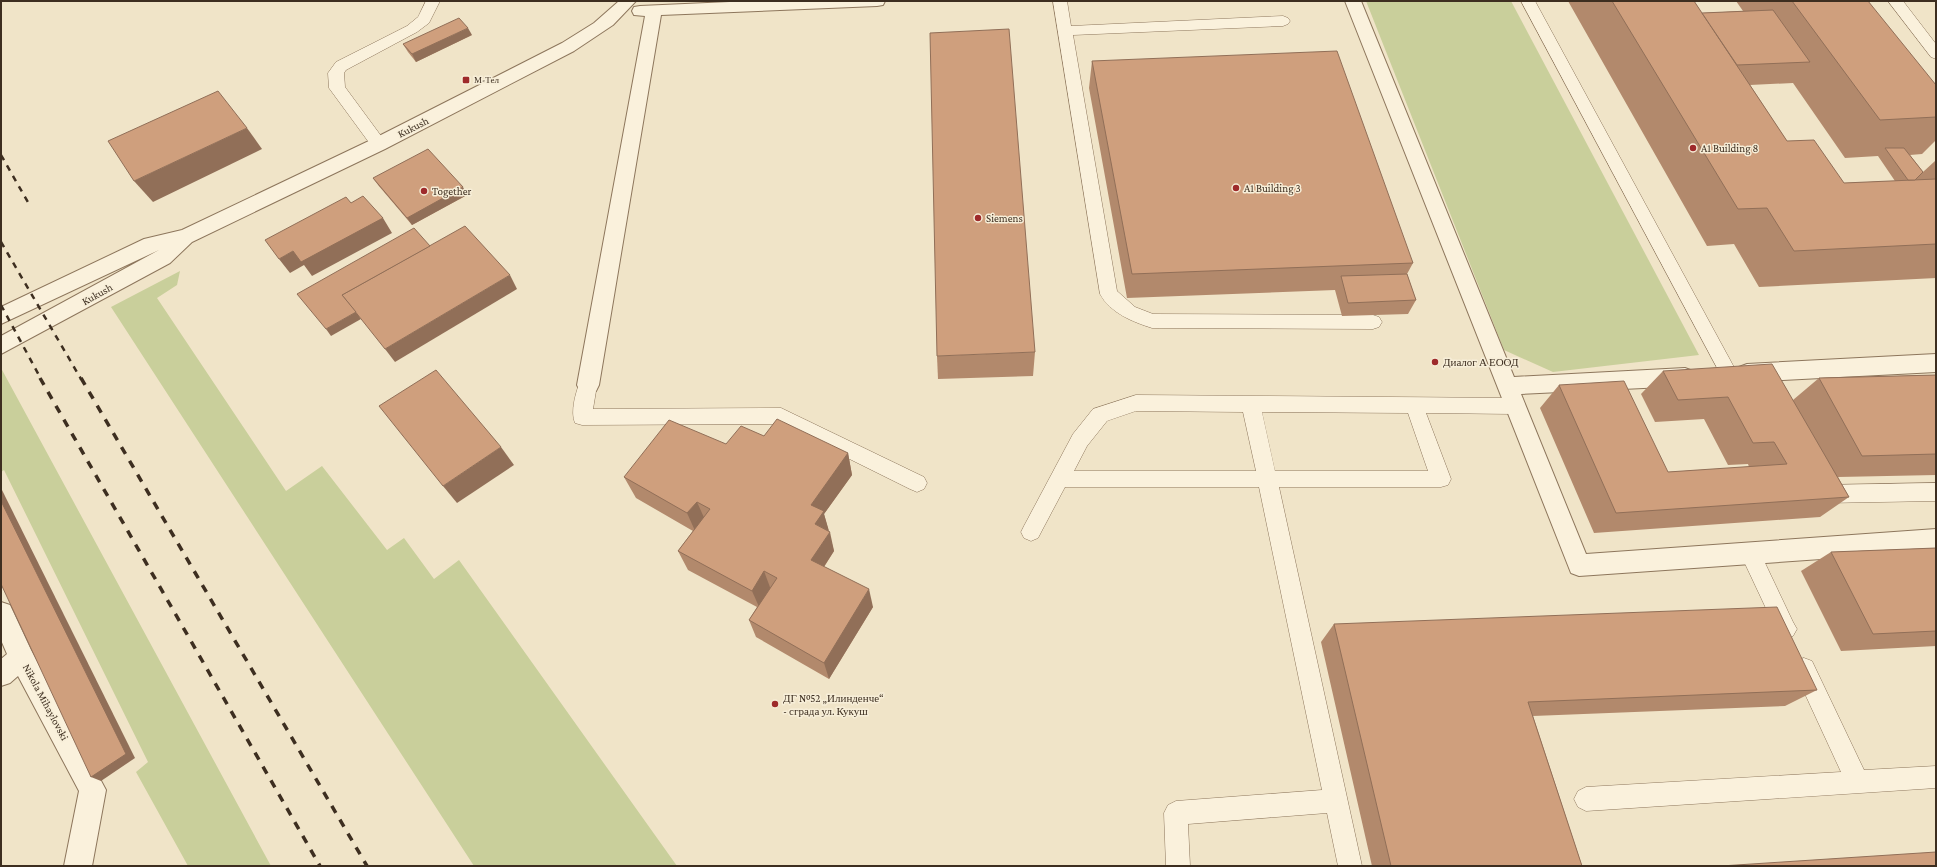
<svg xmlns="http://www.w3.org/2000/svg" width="1937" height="867" viewBox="0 0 1937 867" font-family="'Crimson Pro',serif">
  <rect width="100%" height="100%" fill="#f0e4c8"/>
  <!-- green -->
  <g fill="#c9cf9b">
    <polygon points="1366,1 1511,1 1699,355 1553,372 1504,350"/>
    <polygon points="180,271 177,285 157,298 286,491 322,466 387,550 404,538 434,579 459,560 677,866 474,866 111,307"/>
    <polygon points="1,368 271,866 188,866 136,772 148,762 4,470 1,472"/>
  </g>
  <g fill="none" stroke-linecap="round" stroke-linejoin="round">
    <defs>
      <g id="service">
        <polygon points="426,1 440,1 429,23 417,32 346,70 344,73 345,87 387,144 385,148 379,150 373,148 329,88 328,73 336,62 407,26 418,17"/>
        <path d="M1053 1H1067L1071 26 1283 16 1288 18 1290 21 1288 24 1283 26 1073 35 1117 291 1135 307 1153 314 1373 315 1379 317 1382 322 1379 327 1373 329 1152 328C1133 322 1110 313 1100 294Z"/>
        <polygon points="1521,1 1535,1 1735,369 1738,374 1735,379 1729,382 1723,379"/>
        <polygon points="1888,1 1903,1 1936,44 1936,59 1931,57"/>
        <path d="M588 377 595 380 597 385 593 409 781 408 924 477 927 483 924 489 917 492 910 489 779 424 582 425 575 423C570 412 576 390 581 380Z"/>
        <path d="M1136 395 1514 398 1521 400 1523 406 1521 412 1514 414 1426 413 1451 479 1448 485 1441 487H1279L1362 866H1338L1327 813 1188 824 1190 866H1166L1164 813 1168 805 1176 801 1322 790 1259 487H1065L1038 538 1031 541 1024 538 1021 532 1024 526 1073 434 1093 409ZM1136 411 1243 412 1256 471H1074L1087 446 1107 421ZM1262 412 1408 413 1428 471H1275Z"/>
        <polygon points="1936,483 1936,501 1823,503 1816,500 1813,494 1816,488 1823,485"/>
        <polygon points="1750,544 1757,546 1793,622 1797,629 1793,636 1786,639 1779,636 1740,553 1743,546"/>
        <polygon points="1804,658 1812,661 1864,770 1936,766 1936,788 1586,811 1578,807 1574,799 1578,791 1586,787 1841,772 1793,668 1796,661"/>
      </g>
      <g id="minor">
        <polygon points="619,1 636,1 613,25 574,51 385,149 192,242 170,263 1,354 1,336 159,250 1,324 1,307 144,239 182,230 373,139 562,43 594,23"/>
        <polygon points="752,1 885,1 883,5 877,6 661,15 599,385 596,391 588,394 580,391 577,385 645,16 634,15 632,11 634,7 640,6"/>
        <polygon points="1345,1 1361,1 1514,377 1685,368 1693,371 1696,377 1693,383 1685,386 1521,394 1586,554 1936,529 1936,551 1579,576 1571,573"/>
        <polygon points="1936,354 1936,372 1747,382 1739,379 1736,373 1739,367 1747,364"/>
        <polygon points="1,602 10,605 31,650 106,790 92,866 64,866 79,791 18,676 10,683 1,686 1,659 7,654 1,640"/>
      </g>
    </defs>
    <!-- service casing -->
    <use href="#service" stroke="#8d765c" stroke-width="1"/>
    <!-- minor casing -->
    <use href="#minor" stroke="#8d765c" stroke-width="2"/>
    <!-- service -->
    <use href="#service" fill="#faf1dc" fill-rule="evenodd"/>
    <!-- minor -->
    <use href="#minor" fill="#faf1dc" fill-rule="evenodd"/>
    <!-- rail-far1 -->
    <g stroke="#3d2e20" stroke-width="2.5" stroke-dasharray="6 6" stroke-linecap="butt">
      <polyline points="1,155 29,204"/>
      <polyline points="1,242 81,379"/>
      <polyline points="1,305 41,379"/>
    </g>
    <!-- rail -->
    <g stroke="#3d2e20" stroke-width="3.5" stroke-dasharray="8 8" stroke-linecap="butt">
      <polyline points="40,378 320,866"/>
      <polyline points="81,378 367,866"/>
    </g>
  </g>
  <!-- wall -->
  <g fill="#b2896c" fill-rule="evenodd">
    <path d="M1568 1H1694L1702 13 1743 11 1736 1H1868L1936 117V140L1922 154 1910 155 1923 172 1935 161 1936 160V278L1759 287 1734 244 1707 246ZM1793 83 1845 158 1878 156 1895 181 1844 183 1787 141 1750 85Z"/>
    <polygon points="472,35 416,62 408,52 403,44"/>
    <polygon points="1092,61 1413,263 1407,274 1416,300 1408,314 1342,316 1335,290 1127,298 1089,88"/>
    <polygon points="373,178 467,195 412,225 378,185"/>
    <polygon points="1035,352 1033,376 938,379 937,356"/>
    <polygon points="1663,371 1793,400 1819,378 1936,375 1936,475 1838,477 1849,497 1820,517 1594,533 1540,408 1559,385 1668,472 1749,467 1748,464 1728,465 1704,419 1655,422 1641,394"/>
    <polygon points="764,436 848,453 852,475 824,514 834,551 824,567 873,607 829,679 756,637 749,620 757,607 688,570 678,551 693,531 636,498 624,477 726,444"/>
    <polygon points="1936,548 1936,646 1841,651 1801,571 1831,552"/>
    <polygon points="1334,624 1817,690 1785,706 1533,716 1582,866 1372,866 1321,642"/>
  </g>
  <!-- shaded-wall -->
  <g fill="#916f58">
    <polygon points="468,28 472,35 416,62 412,54"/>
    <polygon points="247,128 262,149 153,202 134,181"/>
    <polygon points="463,187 467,195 412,225 407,218"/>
    <polygon points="383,218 392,233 312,276 304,265 290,273 279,259 293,251"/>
    <polygon points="510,275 517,289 395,362 385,349"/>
    <polygon points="356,312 361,319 331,336 326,329"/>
    <polygon points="501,447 514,465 457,503 443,486"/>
    <polygon points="848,453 852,475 824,514 829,531 815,524 811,505"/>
    <polygon points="1,488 135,758 101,781 91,777 1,501"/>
    <polygon points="697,502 706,522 696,533 687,513"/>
    <polygon points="830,532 834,551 816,579 811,560"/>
    <polygon points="764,571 771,590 760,609 752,591"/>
    <polygon points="869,589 873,607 829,679 824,663"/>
  </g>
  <!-- building -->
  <g fill="#cf9f7d" stroke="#916f58">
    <polygon points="1612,1 1694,1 1787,141 1814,140 1844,183 1936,179 1936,244 1794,251 1767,208 1738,209"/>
    <polygon points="1792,1 1868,1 1936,85 1936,117 1880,120"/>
    <polygon points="1773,10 1810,62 1737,65 1702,13"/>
    <polygon points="459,18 468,28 412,54 403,44"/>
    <polygon points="1009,29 1035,352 937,356 930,33"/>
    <polygon points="1337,51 1413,263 1132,274 1092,61"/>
    <polygon points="218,91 247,128 134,181 108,141"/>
    <polygon points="1885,148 1904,148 1923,172 1915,180 1908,180"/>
    <polygon points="428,149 463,187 407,218 373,178"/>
    <polygon points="363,196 383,218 301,262 293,251 279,259 265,240 346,197 351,203"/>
    <polygon points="465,226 510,275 385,349 342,295"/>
    <polygon points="414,228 430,246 342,295 356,312 326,329 297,294"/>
    <polygon points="1407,274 1416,300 1348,303 1341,276"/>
    <polygon points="1772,364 1849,497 1616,513 1559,385 1624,381 1668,472 1787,464 1774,442 1753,443 1728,397 1678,400 1663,371"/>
    <polygon points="436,370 501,447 443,486 379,406"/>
    <polygon points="1936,375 1936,454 1862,456 1819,378"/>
    <polygon points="777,419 848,453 811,505 824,511 815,524 830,532 811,560 869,589 824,663 749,620 777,578 764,571 752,591 678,551 710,509 697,502 687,513 624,477 669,420 726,444 741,426 764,436"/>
    <polygon points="1,501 126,754 91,777 1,584"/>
    <polygon points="1936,548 1936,631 1873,634 1831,552"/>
    <polygon points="1777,607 1817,690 1528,702 1582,866 1391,866 1334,624"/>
    <polygon points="1936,852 1936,866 1721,866"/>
  </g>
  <!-- markers -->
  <g fill="#9e2a2b" stroke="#f7eed8" stroke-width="1.5">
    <rect x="462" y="76" width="8" height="8" rx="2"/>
    <circle cx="1693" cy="148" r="4"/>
    <circle cx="1236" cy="188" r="4"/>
    <circle cx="424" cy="191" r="4"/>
    <circle cx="978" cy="218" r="4"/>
    <circle cx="1435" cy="362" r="4"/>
    <circle cx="775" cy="704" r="4"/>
  </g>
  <g text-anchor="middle" stroke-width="3" stroke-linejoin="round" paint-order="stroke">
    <!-- far-poi labels -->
    <g font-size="9" fill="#3d2e20" stroke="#f7eed8" text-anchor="start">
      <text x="474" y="83">М-Тел</text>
    </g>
    <!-- street labels -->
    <g font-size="11" fill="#3d2e20" stroke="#f7eed8">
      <text transform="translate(413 127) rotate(-27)" y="4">Kukush</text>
      <text transform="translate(97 294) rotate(-29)" y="4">Kukush</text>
      <text transform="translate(46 702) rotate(62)" y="4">Nikola Mihaylovski</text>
    </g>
    <!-- poi labels -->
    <g font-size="11" fill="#3d2e20" stroke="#f7eed8" text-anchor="start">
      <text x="1701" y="152">A1 Building 8</text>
      <text x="1244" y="192">A1 Building 3</text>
      <text x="432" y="195">Together</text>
      <text x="986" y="222">Siemens</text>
      <text x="1443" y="366">Диалог А ЕООД</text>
      <text x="783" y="702">ДГ №52 „Илинденче“<tspan x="783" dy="13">- сграда ул. Кукуш</tspan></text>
    </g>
  </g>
  <!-- border -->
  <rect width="1937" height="867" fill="none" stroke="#3d2e20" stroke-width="4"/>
</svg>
